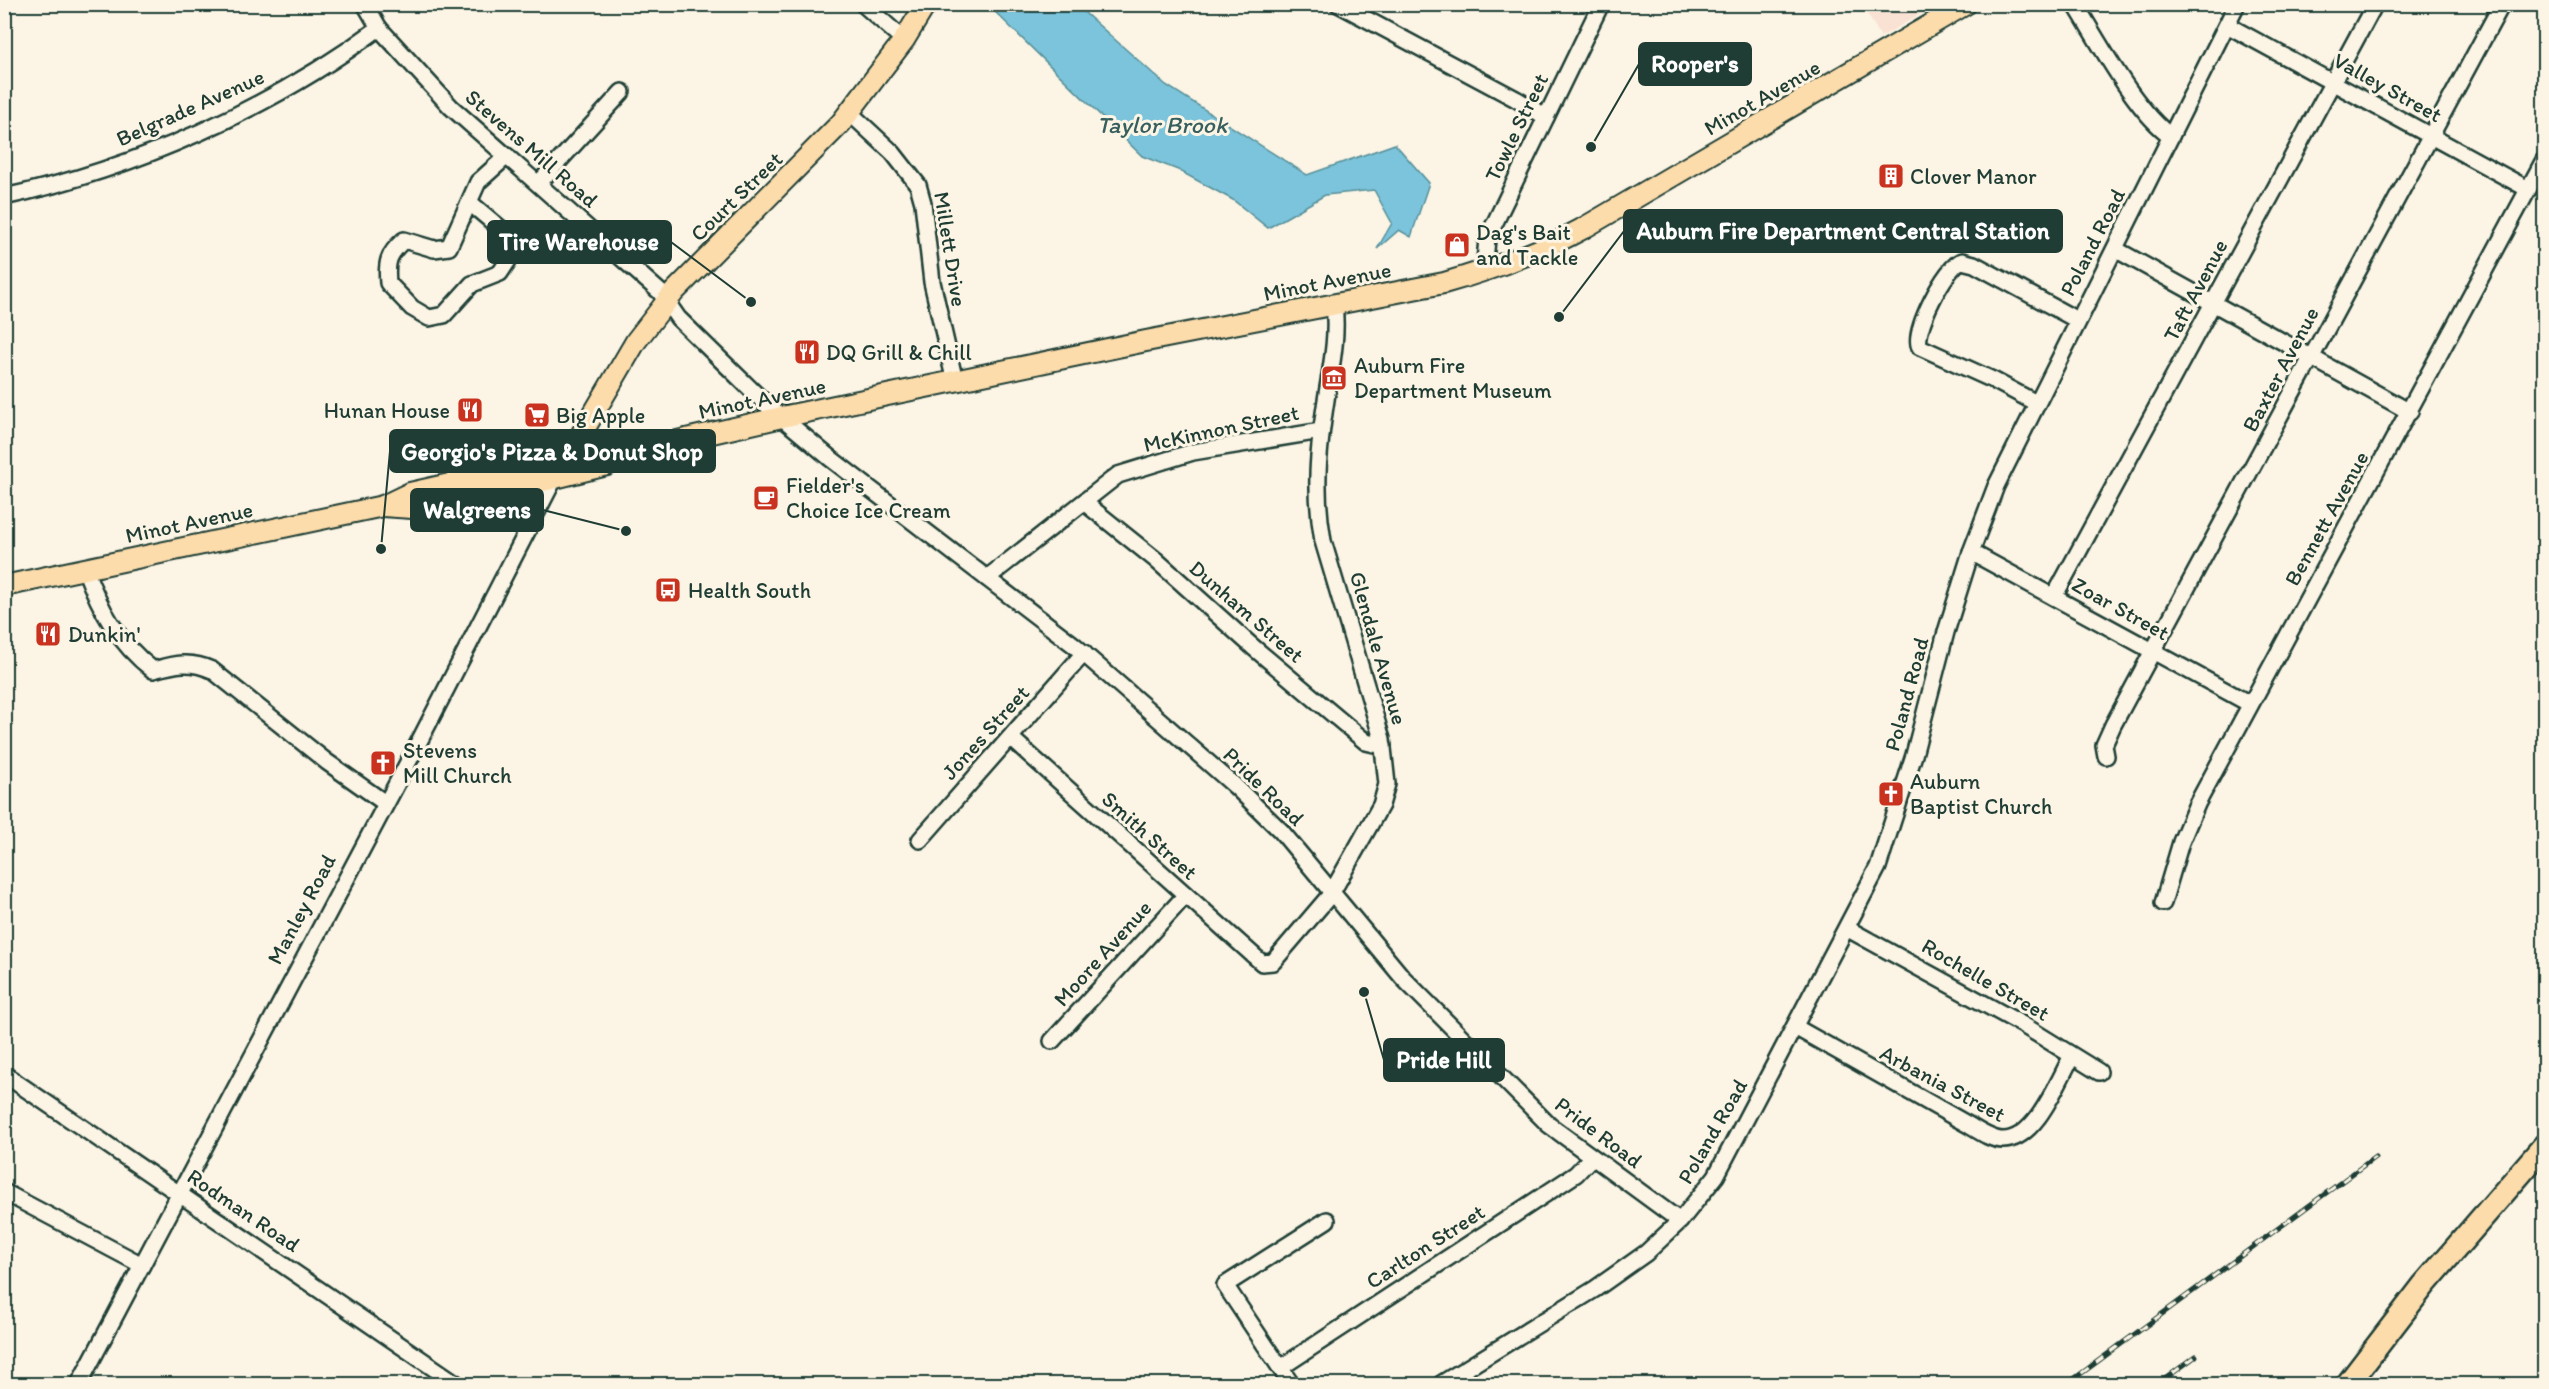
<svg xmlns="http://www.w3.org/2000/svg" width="2549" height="1389" viewBox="0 0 2549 1389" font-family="Itim,sans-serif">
  <rect width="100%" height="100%" fill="#fcf5e5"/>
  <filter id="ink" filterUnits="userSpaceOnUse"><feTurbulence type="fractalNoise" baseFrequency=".0167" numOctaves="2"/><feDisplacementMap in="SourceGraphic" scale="12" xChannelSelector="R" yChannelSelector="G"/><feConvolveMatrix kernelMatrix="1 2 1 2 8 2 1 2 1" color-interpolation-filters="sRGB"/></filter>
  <g filter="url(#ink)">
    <!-- built -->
    <polygon fill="#f9e2d4" points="1862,5 1936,5 1881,37"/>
    <!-- water -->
    <polygon fill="#7bc4db" stroke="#568e98" stroke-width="1.5" points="988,5 1076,5 1166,85 1307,175 1395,144 1429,183 1411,237 1399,230 1377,249 1392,223 1374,190 1325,195 1268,228 1233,200 1178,170 1142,156"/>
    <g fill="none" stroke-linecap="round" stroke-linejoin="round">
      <defs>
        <g id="minor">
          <polyline points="365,4 379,28 451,107 660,292 678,318 768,406 830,458 1074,645 1235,786 1281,831 1403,978 1549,1125 1680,1221"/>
          <polyline points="863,4 904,40"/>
          <polyline points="1338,4 1516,99 1546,117"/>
          <path d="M2075 4C2099 42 2136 112 2171 136"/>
          <polyline points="2227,25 2528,189"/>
          <polyline points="850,113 893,153 918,185 923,203 932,282 955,382"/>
          <polyline points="539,183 622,92"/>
          <path d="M4 197C135 169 272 108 379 28"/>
          <path d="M469 202 519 244 500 273 472 284 444 315 429 318 412 308 388 283C386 262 388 254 404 240L434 249 449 247 478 182 507 156"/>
          <polyline points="2115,249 2410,412"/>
          <polyline points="1484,272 1487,239 1601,4"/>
          <path d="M2036 403 1993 380 1920 347C1911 334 1947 264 1962 261L1974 264 2077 320"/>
          <polyline points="1085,503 1156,560 1253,647 1366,742 1383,746"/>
          <polyline points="1971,552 2250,704"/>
          <path d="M85 569C100 609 118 643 153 670 175 664 190 660 212 670L327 762 385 803"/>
          <polyline points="987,578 1118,475 1193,452 1321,431"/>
          <polyline points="2054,597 2375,4"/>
          <path d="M1011 738 1262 963 1273 962 1331 894 1381 805 1387 784 1382 739 1323 541C1314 490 1318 451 1326 400 1331 367 1338 337 1334 304"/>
          <polyline points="2106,756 2104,745 2113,725 2502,4"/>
          <polyline points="920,840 1084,653"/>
          <polyline points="2163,903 2181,842 2197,804 2544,160"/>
          <polyline points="1848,929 2023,1025 2099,1072"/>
          <path d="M1795 1027 1965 1123C1976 1129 1990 1140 2003 1140 2036 1140 2058 1081 2072 1056"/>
          <polyline points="1052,1041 1184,897"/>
          <polyline points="4,1074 457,1384"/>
          <polyline points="4,1192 142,1265"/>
          <polyline points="1280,1368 1576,1174 1591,1158"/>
          <polyline points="79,1384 422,736 554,479"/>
          <polyline points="1291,1384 1225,1285 1327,1220"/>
          <polyline points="1441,1384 1595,1289 1646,1253 1680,1221 1716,1176 1878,867 1914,755 1946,632 1971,552 1996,486 2237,4"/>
        </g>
        <g id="major">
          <polyline points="564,464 636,341 674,292 841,123 904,40 926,4"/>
          <path d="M383 506 412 508 491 494 607 465 638 450 782 417 1146 341 1444 283C1493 269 1538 253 1582 229L1966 4"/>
          <polyline points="4,586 383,506 410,493 608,448 635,449"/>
        </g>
        <polyline id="highway" points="2348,1384 2424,1285 2544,1146"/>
      </defs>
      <!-- minor casing -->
      <use href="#minor" stroke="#1f3d34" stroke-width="20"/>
      <!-- major casing -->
      <use href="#major" stroke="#1f3d34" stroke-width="24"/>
      <!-- highway casing -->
      <use href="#highway" stroke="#1f3d34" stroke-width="27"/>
      <!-- minor -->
      <use href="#minor" stroke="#fcf5e5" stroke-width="15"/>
      <!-- major -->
      <use href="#major" stroke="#fddcac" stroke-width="20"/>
      <!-- highway -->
      <use href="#highway" stroke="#fddcac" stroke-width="22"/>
      <defs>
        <g id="rail">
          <polyline points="2067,1384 2375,1157"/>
          <polyline points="2158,1384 2196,1356"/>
        </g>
      </defs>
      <!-- rail casing -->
      <use href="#rail" stroke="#1f3d34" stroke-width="5"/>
      <!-- rail -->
      <use href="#rail" stroke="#fcf5e5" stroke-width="3" stroke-dasharray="9" stroke-linecap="butt"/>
    </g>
  </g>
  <!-- icons -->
  <defs>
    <symbol id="building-square" viewBox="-11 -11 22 22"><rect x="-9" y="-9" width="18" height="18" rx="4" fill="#c8321e" stroke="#fcf5e5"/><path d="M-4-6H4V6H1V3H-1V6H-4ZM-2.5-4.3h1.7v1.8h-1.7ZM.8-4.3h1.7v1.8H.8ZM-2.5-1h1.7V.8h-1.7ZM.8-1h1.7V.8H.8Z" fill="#fff"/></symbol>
    <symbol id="shop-square" viewBox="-11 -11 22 22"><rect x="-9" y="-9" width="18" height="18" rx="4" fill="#c8321e" stroke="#fcf5e5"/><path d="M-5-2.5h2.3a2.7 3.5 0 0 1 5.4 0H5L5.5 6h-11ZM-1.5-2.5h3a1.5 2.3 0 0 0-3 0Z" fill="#fff"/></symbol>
    <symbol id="restaurant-square" viewBox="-11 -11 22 22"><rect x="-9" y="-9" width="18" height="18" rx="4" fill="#c8321e" stroke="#fcf5e5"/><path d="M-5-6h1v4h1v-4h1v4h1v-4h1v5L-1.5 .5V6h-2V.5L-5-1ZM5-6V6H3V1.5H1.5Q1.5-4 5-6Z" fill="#fff"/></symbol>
    <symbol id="museum-square" viewBox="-11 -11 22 22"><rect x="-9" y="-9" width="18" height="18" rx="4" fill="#c8321e" stroke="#fcf5e5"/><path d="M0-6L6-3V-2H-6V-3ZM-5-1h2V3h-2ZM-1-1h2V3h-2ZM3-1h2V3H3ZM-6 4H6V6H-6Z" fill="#fff"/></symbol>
    <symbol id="supermarket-square" viewBox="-11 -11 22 22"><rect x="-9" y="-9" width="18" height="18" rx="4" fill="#c8321e" stroke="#fcf5e5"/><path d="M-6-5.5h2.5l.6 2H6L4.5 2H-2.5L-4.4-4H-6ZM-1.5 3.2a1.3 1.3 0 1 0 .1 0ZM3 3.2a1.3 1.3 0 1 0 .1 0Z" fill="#fff"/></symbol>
    <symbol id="cafe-square" viewBox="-11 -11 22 22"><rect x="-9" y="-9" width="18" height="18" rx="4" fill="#c8321e" stroke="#fcf5e5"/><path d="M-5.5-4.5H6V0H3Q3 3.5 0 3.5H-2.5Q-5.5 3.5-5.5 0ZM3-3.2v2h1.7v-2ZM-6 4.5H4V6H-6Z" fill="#fff"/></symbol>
    <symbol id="bus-square" viewBox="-11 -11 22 22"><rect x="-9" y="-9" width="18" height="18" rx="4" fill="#c8321e" stroke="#fcf5e5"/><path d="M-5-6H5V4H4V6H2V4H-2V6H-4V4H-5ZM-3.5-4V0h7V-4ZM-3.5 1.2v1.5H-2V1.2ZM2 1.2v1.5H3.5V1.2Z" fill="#fff"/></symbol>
    <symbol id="church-square" viewBox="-11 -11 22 22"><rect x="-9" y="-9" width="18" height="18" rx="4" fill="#c8321e" stroke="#fcf5e5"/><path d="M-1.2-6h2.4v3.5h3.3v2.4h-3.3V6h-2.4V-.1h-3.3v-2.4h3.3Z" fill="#fff"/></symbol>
  </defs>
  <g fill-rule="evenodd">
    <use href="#building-square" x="1876" y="161" width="30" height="30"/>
    <use href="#shop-square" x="1442" y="230" width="30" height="30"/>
    <use href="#restaurant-square" x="792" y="337" width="30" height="30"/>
    <use href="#museum-square" x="1319" y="363" width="30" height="30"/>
    <use href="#restaurant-square" x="455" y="395" width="30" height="30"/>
    <use href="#supermarket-square" x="522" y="400" width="30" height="30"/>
    <use href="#cafe-square" x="751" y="483" width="30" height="30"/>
    <use href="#bus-square" x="653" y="575" width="30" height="30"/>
    <use href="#restaurant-square" x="33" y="619" width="30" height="30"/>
    <use href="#church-square" x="368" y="748" width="30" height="30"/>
    <use href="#church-square" x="1876" y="779" width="30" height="30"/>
  </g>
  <g text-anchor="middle" stroke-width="6" stroke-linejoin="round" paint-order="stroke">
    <!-- street labels -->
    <g font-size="22" fill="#1f3d34" stroke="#fcf5e5">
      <text transform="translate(2388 87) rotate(29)" y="8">Valley Street</text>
      <text transform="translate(1762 97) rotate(-30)" y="8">Minot Avenue</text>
      <text transform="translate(190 107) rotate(-24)" y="8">Belgrade Avenue</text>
      <text transform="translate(1516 127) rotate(-64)" y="8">Towle Street</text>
      <text transform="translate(532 148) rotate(41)" y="8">Stevens Mill Road</text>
      <text transform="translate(736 196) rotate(-44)" y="8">Court Street</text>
      <text transform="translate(2092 242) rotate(-63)" y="8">Poland Road</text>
      <text transform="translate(951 249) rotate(81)" y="8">Millett Drive</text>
      <text transform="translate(1327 281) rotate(-11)" y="8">Minot Avenue</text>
      <text transform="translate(2195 290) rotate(-62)" y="8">Taft Avenue</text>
      <text transform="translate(2280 369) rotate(-62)" y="8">Baxter Avenue</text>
      <text transform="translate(762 398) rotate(-12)" y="8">Minot Avenue</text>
      <text transform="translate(1221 428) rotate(-12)" y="8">McKinnon Street</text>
      <text transform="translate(2326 518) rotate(-61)" y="8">Bennett Avenue</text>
      <text transform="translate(189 522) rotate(-12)" y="8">Minot Avenue</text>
      <text transform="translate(2121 608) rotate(29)" y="8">Zoar Street</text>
      <text transform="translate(1247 611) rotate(41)" y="8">Dunham Street</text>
      <text transform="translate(1379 648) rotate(74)" y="8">Glendale Avenue</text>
      <text transform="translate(1906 694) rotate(-75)" y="8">Poland Road</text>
      <text transform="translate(985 732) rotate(-48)" y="8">Jones Street</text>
      <text transform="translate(1264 786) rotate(44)" y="8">Pride Road</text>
      <text transform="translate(1150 835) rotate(42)" y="8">Smith Street</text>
      <text transform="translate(301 909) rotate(-62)" y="8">Manley Road</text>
      <text transform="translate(1102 953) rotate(-48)" y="8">Moore Avenue</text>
      <text transform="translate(1986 979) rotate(30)" y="8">Rochelle Street</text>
      <text transform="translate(1943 1083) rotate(28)" y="8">Arbania Street</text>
      <text transform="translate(1712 1131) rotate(-60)" y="8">Poland Road</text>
      <text transform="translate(1599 1132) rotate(37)" y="8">Pride Road</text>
      <text transform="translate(244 1210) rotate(34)" y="8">Rodman Road</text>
      <text transform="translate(1425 1246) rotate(-33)" y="8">Carlton Street</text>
    </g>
    <!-- poi labels -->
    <g font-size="22" fill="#1f3d34" stroke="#fcf5e5" text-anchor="start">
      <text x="1910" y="184">Clover Manor</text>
      <text x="1476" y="240">Dag's Bait<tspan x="1476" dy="25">and Tackle</tspan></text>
      <text x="826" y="360">DQ Grill &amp; Chill</text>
      <text x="1354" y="373">Auburn Fire<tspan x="1354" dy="25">Department Museum</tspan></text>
      <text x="450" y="418" text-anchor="end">Hunan House</text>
      <text x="556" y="423">Big Apple</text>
      <text x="786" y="493">Fielder's<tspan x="786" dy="25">Choice Ice Cream</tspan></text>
      <text x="688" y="598">Health South</text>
      <text x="68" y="642">Dunkin'</text>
      <text x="403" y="758">Stevens<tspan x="403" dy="25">Mill Church</tspan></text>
      <text x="1910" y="789">Auburn<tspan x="1910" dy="25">Baptist Church</tspan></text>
    </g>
    <!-- water labels -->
    <g font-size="24" font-style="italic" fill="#365f5e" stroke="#fcf5e5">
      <text x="1162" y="133">Taylor Brook</text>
    </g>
  </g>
  <!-- callouts -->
  <path fill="none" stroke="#1f3d34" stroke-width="2" d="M1591 147L1639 64M1559 317L1624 231M751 302L671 242M381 549L390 451M626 531L543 510M1364 992L1384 1060"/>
  <g fill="#1f3d34" stroke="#fcf5e5" stroke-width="2">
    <circle cx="1591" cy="147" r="6"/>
    <circle cx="1559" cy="317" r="6"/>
    <circle cx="751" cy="302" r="6"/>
    <circle cx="381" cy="549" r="6"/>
    <circle cx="626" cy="531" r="6"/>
    <circle cx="1364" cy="992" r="6"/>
  </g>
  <g fill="#1f3d34" stroke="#1f3d34" stroke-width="2">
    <rect x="1639" y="43" width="112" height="42" rx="6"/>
    <rect x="1624" y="210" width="438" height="42" rx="6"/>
    <rect x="488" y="221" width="183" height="42" rx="6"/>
    <rect x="390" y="430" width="325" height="42" rx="6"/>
    <rect x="411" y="489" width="132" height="42" rx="6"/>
    <rect x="1384" y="1039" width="120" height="42" rx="6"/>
  </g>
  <g font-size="24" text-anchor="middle" font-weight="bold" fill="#fff">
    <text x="1695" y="72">Rooper's</text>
    <text x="1843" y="239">Auburn Fire Department Central Station</text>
    <text x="579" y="250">Tire Warehouse</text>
    <text x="552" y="460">Georgio's Pizza &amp; Donut Shop</text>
    <text x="477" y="518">Walgreens</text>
    <text x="1444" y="1068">Pride Hill</text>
  </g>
  <!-- margin -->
  <rect width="2549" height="1389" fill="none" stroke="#fcf5e5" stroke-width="24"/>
  <rect x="12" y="12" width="2525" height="1365" fill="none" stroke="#1f3d34" stroke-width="2" filter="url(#ink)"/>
</svg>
